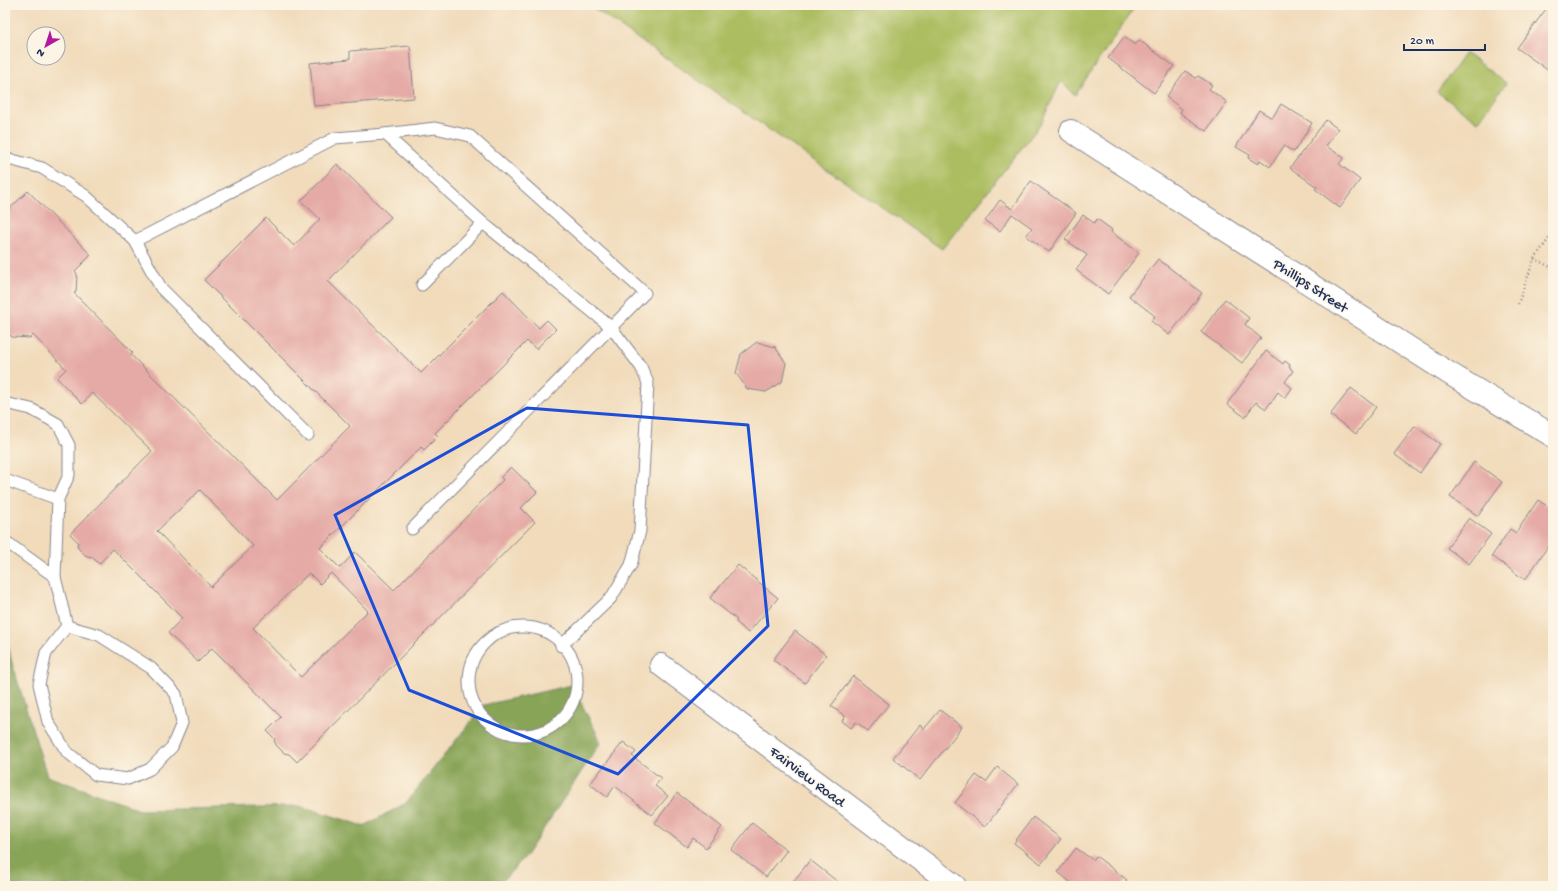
<svg xmlns="http://www.w3.org/2000/svg" width="1558" height="891" viewBox="0 0 1558 891" font-family="'Gochi Hand',sans-serif">
  <rect width="100%" height="100%" fill="#fcf5e5"/>
  <filter id="ink" filterUnits="userSpaceOnUse"><feTurbulence type="fractalNoise" baseFrequency=".025" numOctaves="2"/><feDisplacementMap in="SourceGraphic" scale="8" xChannelSelector="R" yChannelSelector="G"/><feConvolveMatrix kernelMatrix="1 2 1 2 8 2 1 2 1" color-interpolation-filters="sRGB"/></filter>
  <filter id="wash" filterUnits="userSpaceOnUse"><feTurbulence type="fractalNoise" baseFrequency=".012" numOctaves="4" result="noise"/><feDisplacementMap in="SourceGraphic" scale="16" xChannelSelector="R" yChannelSelector="G"/><feGaussianBlur stdDeviation="0.9" result="paint"/><feColorMatrix in="noise" values="0 0 0 0 0 0 0 0 0 0 0 0 0 0 0 0 0 1.4 0 .05"/><feComposite in="paint" operator="in"/></filter>
  <g filter="url(#wash)">
    <rect width="100%" height="100%" fill="#f1dbbb"/>
    <!-- green -->
    <g fill="#abbd61" stroke="#637660">
      <polygon points="589,5 1136,5 1075,95 1061,81 1040,125 942,249"/>
      <polygon points="1465,53 1506,83 1478,122 1437,92"/>
    </g>
    <!-- forest -->
    <polygon fill="#88a457" stroke="#526a5a" points="5,630 12,663 47,776 140,810 301,806 364,826 406,803 484,705 572,685 601,742 525,857 498,886 5,886"/>
    <g id="blocks">
      <!-- building -->
      <g fill="#e5aaa5" fill-rule="evenodd">
        <polygon points="1549,5 1553,5 1553,74 1517,48"/>
        <polygon points="1124,37 1135,45 1139,40 1174,66 1154,93 1108,58"/>
        <polygon points="410,46 414,98 314,106 310,63 350,59 350,51"/>
        <polygon points="1185,71 1196,78 1198,76 1200,77 1212,85 1209,89 1227,102 1206,131 1180,113 1182,109 1166,97"/>
        <polygon points="1281,104 1312,123 1294,152 1284,146 1270,167 1260,160 1258,164 1248,158 1250,155 1236,147 1259,110 1272,118"/>
        <polygon points="1326,120 1338,129 1326,146 1344,158 1339,164 1360,180 1340,208 1315,189 1317,187 1290,168"/>
        <path d="M337 164 391 217 328 281 421 373 503 291 539 328 547 320 556 329 536 349 527 341 435 433 438 436 424 450 421 447 320 548 340 568 355 552 394 590 503 480 501 477 511 467 537 492 521 508 535 522 297 762 289 754 284 753 276 745 274 740 275 739 267 731 281 717 212 648 198 662 168 633 182 618 113 549 99 564 91 556 90 557 85 555 77 547 78 542 70 534 152 451 92 393 82 404 57 378 66 369 33 335 30 338 12 337 10 335 5 340V213L28 191 91 255 75 271 77 274 76 292 74 293 133 353 131 355 277 500 350 426 204 280 266 218 294 246 320 219 301 201ZM200 490 253 546 211 587 157 531ZM309 573 320 584 331 573 368 611 301 677 253 628Z"/>
        <polygon points="1031,181 1076,213 1049,252 1026,236 1032,228 1012,214 1000,231 985,221 1000,200 1012,209"/>
        <polygon points="1083,215 1094,223 1097,219 1111,229 1112,230 1111,232 1139,253 1108,294 1076,270 1087,255 1065,239"/>
        <polygon points="1158,259 1202,293 1169,335 1151,321 1155,316 1129,296"/>
        <polygon points="1225,299 1249,318 1245,325 1261,338 1242,363 1201,332"/>
        <polygon points="757,342 775,347 786,363 782,382 766,392 747,389 736,373 741,354"/>
        <polygon points="1266,351 1283,364 1285,361 1290,365 1289,367 1293,371 1285,382 1292,388 1285,398 1278,392 1266,409 1256,402 1245,417 1227,404"/>
        <polygon points="1351,388 1376,407 1356,434 1330,415"/>
        <polygon points="1415,426 1440,444 1420,473 1394,454"/>
        <polygon points="1474,462 1502,482 1478,516 1450,497"/>
        <polygon points="1538,500 1553,510 1553,539 1525,580 1492,556 1510,529 1516,533"/>
        <polygon points="1469,518 1491,534 1469,564 1447,548"/>
        <polygon points="738,565 778,598 748,633 736,622 737,620 710,598"/>
        <polygon points="795,631 826,655 805,683 773,660"/>
        <polygon points="853,676 889,704 868,731 856,722 851,728 842,721 845,716 831,706"/>
        <polygon points="940,710 962,727 920,780 893,758 920,725 924,729"/>
        <polygon points="623,742 636,752 632,756 661,778 655,786 668,796 652,815 615,786 607,797 590,784"/>
        <polygon points="997,767 1018,784 985,827 955,803 976,775 986,782"/>
        <polygon points="677,793 722,827 706,848 693,838 687,847 655,823"/>
        <polygon points="1033,817 1061,839 1041,864 1014,843"/>
        <polygon points="752,823 787,850 766,877 731,850"/>
        <polygon points="1076,848 1093,860 1096,856 1127,880 1122,886 1075,886 1058,872"/>
        <polygon points="810,860 838,882 834,886 790,886"/>
      </g>
    </g>
  </g>
  <g filter="url(#ink)">
    <use href="#blocks" fill-opacity="0" stroke="#86858c" stroke-width="1"/>
    <g fill="none" stroke-linecap="round" stroke-linejoin="round">
      <defs>
        <g id="lane">
          <polyline points="385,134 435,128 470,136 645,293 412,529"/>
          <polyline points="5,158 42,168 86,196 135,241 335,138 385,134 483,223 611,327 641,367 648,383 640,531 631,565 611,598 561,646"/>
          <polyline points="135,241 161,288 308,435"/>
          <polyline points="422,285 483,223"/>
          <polyline points="5,403 31,409 58,424 69,445 69,475 58,499 55,577"/>
          <polyline points="5,480 58,499"/>
          <polyline points="5,541 55,577 67,626"/>
          <polygon points="67,626 99,635 151,668 176,694 182,723 172,747 150,769 128,779 96,775 67,752 48,722 39,684 46,653"/>
          <circle cx="523" cy="681" r="54"/>
        </g>
        <g id="street">
          <polyline points="1071,131 1447,372 1553,436"/>
          <polyline points="661,665 955,886"/>
        </g>
      </defs>
      <!-- lane casing -->
      <use href="#lane" stroke="#86858c" stroke-width="13"/>
      <!-- street casing -->
      <use href="#street" stroke="#86858c" stroke-width="24"/>
      <!-- path -->
      <g stroke="#86858c" stroke-width="2.5" stroke-dasharray="1 3" stroke-linecap="butt">
        <polyline points="1534,259 1553,268"/>
        <polyline points="1518,304 1534,259 1553,233"/>
      </g>
      <!-- lane -->
      <use href="#lane" stroke="#fff" stroke-width="11"/>
      <!-- street -->
      <use href="#street" stroke="#fff" stroke-width="22"/>
    </g>
  </g>
  <!-- marked area -->
  <path fill="none" stroke="#1d4ed8" stroke-width="3" stroke-linejoin="round" d="M527 408 748 425 768 626 618 774 409 690 335 515Z"/>
  <g text-anchor="middle" stroke-width="3" stroke-linejoin="round" paint-order="stroke">
    <!-- street labels -->
    <g font-size="15" fill="#1b2f5e" stroke="#fcf5e5">
      <text transform="translate(1311 285) rotate(33)" y="5">Phillips Street</text>
      <text transform="translate(808 776) rotate(37)" y="5">Fairview Road</text>
    </g>
  </g>
  <!-- margin -->
  <rect width="1558" height="891" fill="none" stroke="#fcf5e5" stroke-width="20"/>
  <!-- north arrow -->
  <g transform="translate(46 46) rotate(219)"><circle r="19" fill="#fcf5e5" stroke="#a2a6af"/>
  <path d="M0-3L7 15L0 10L-7 15Z" fill="#b5179e"/>
  <text y="-6" font-size="11" font-weight="bold" text-anchor="middle" fill="#1b2f5e">N</text>
  </g>
  <!-- scale -->
  <path d="M1404 44v6h81v-6" fill="none" stroke="#1b2f5e" stroke-width="2"/>
  <text x="1410" y="44" font-size="12" fill="#1b2f5e" stroke="#fcf5e5" stroke-width="3" paint-order="stroke">20 m</text>
</svg>
